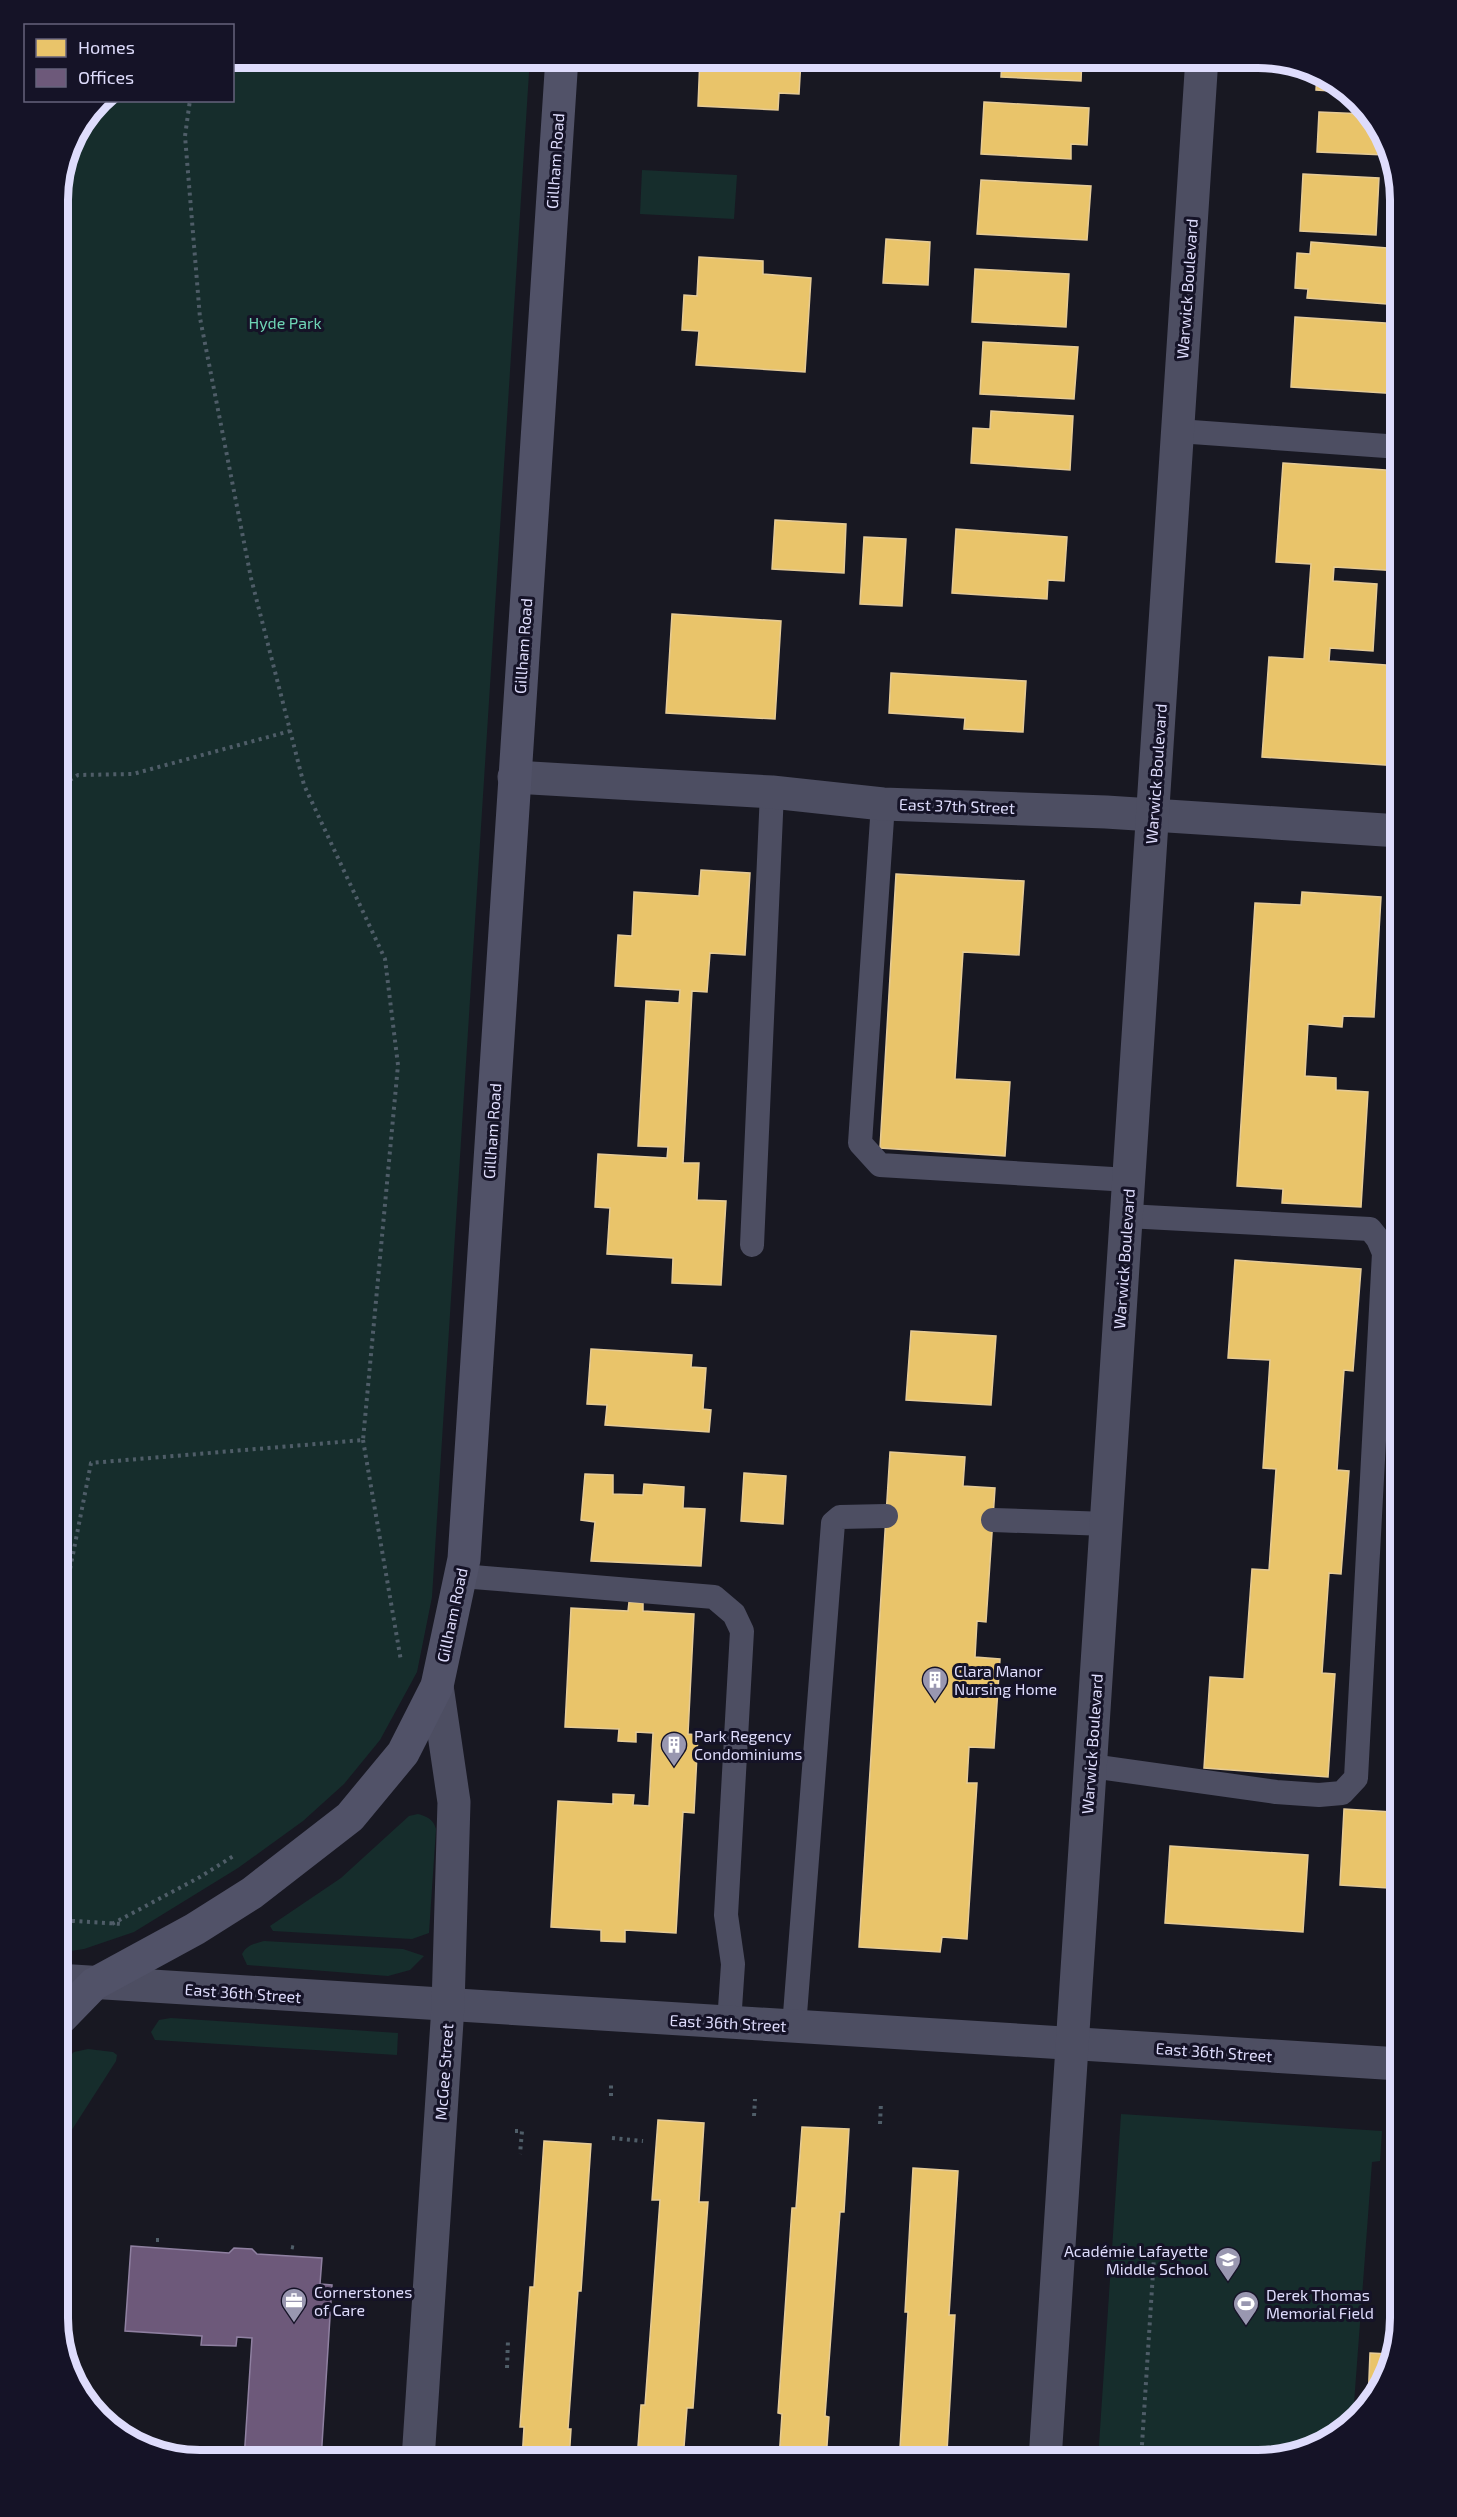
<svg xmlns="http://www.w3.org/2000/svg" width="1457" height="2517" viewBox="0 0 1457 2517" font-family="'Exo 2',sans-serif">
  <rect width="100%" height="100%" fill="#181822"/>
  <!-- green -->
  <g fill="#162d2c">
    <polygon points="233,57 530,57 432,1597 417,1672 380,1740 344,1784 303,1821 238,1868 134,1932 84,1949 57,1953 57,191 68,145 98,101 232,100"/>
    <polygon points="642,170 737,175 734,219 640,214"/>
    <path d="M418 1814C428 1817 433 1819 436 1829L429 1933 412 1939 273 1931 270 1926 341 1878 409 1816Z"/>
    <path d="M264 1941 403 1949 424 1956 410 1970 388 1976 247 1965 242 1954C247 1945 254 1944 264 1941Z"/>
    <polygon points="171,2018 398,2033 397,2055 155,2040 151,2032 159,2020"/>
    <polygon points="88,2049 113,2052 117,2055 116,2061 57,2153 57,2068 74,2052"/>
    <polygon points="1121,2114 1382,2131 1380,2161 1372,2162 1353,2417 1320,2445 1257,2460 1098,2460"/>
  </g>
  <!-- homes -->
  <g fill="#e9c46a" stroke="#e6cb96" stroke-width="1.5">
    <polygon points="700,57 801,59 799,94 779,93 778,110 698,106"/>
    <polygon points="1002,57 1082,57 1081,81 1001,77"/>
    <polygon points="1317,74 1337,81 1346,92 1316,90"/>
    <polygon points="984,102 1089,108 1087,145 1071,144 1071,159 981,154"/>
    <polygon points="1319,112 1365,114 1385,137 1385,155 1317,152"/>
    <polygon points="1303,174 1379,178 1376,235 1300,231"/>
    <polygon points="981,180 1091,186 1087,240 977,234"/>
    <polygon points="886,239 930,242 928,285 883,283"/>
    <polygon points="1311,242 1400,249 1400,305 1307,298 1308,289 1295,288 1297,253 1310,254"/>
    <polygon points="699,257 763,261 763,274 811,278 805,372 696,365 699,331 682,330 684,295 697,296"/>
    <polygon points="975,269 1069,274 1066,327 972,322"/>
    <polygon points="1295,317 1400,324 1400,394 1291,387"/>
    <polygon points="983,342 1078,347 1074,399 980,394"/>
    <polygon points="991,411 1073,416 1070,470 971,463 973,428 990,429"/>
    <polygon points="1283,463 1400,471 1400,571 1334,567 1333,581 1377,584 1373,651 1330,648 1329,661 1400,666 1400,766 1262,757 1269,657 1304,659 1311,564 1276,562"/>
    <polygon points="775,520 846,524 844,573 772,569"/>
    <polygon points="956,529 1067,537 1064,581 1048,580 1047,599 952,593"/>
    <polygon points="864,537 906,539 902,606 860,604"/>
    <polygon points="672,614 781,621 775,719 666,713"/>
    <polygon points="891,673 1026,681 1023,732 964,729 965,718 889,713"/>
    <polygon points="701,870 750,873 745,955 710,953 707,992 692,991 683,1163 699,1163 697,1200 726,1201 721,1285 672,1283 673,1258 607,1254 610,1208 595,1207 598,1154 667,1158 668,1147 638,1146 646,1001 679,1003 680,990 615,986 618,935 632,936 634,892 699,896"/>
    <polygon points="896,874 1024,881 1019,955 963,952 955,1079 1010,1082 1005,1156 880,1148"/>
    <polygon points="1302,892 1381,897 1374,1017 1343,1016 1342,1027 1308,1024 1305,1076 1336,1078 1336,1090 1368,1092 1361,1207 1282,1203 1283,1189 1237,1186 1255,903 1301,905"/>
    <polygon points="1235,1260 1361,1269 1353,1371 1344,1370 1337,1470 1349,1471 1341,1574 1329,1573 1322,1673 1335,1674 1328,1777 1204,1768 1210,1677 1244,1679 1252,1569 1269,1570 1276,1469 1263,1468 1270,1360 1228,1358"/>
    <polygon points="911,1331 996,1336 991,1405 906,1400"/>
    <polygon points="591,1349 692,1355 691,1367 706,1368 703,1409 711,1410 709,1432 605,1425 607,1405 587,1404"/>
    <polygon points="890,1452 965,1457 963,1486 995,1488 986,1622 977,1621 975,1657 1000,1659 994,1748 969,1747 967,1783 977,1783 967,1939 942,1937 940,1952 859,1947"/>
    <polygon points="744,1473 786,1476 783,1524 741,1521"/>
    <polygon points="585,1474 613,1475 613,1494 643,1495 644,1484 684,1487 683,1508 705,1509 701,1566 591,1561 595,1522 581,1520"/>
    <polygon points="629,1602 643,1603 643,1611 694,1614 688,1734 698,1735 694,1813 683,1812 676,1933 625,1930 625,1942 601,1941 601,1930 551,1927 558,1801 613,1804 613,1794 634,1795 633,1805 649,1806 653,1733 636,1732 636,1742 618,1741 619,1729 565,1727 571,1608 628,1611"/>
    <polygon points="1344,1809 1392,1812 1388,1888 1340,1885"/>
    <polygon points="1170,1846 1308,1855 1303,1932 1165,1923"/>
    <polygon points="658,2120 704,2123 699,2202 708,2202 693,2408 687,2408 683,2460 637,2460 641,2405 645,2405 660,2200 652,2200"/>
    <polygon points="802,2127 849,2129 844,2212 840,2212 825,2416 829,2417 826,2460 779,2460 782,2414 778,2413 792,2208 796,2208"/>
    <polygon points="544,2141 591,2144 581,2291 578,2291 568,2429 571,2429 569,2460 522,2460 524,2427 520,2427 530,2287 534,2287"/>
    <polygon points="913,2168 958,2171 949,2315 955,2315 947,2451 941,2450 941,2460 894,2460 895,2448 900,2448 908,2312 905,2312"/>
    <polygon points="1370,2353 1389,2354 1376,2396 1368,2404"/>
  </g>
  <!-- offices -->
  <polygon fill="#6d597a" stroke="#8f80a1" stroke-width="1.5" points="131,2246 229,2253 234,2248 252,2249 257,2254 322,2258 320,2284 332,2285 321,2460 244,2460 252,2338 237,2337 236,2346 201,2345 202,2336 125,2331"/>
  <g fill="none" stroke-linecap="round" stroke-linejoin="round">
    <!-- path -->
    <g stroke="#4f5d68" stroke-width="4" stroke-dasharray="3 4.5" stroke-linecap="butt">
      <polyline points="57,788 78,775 133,774 290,731"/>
      <polyline points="363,1440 401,1661"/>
      <polyline points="57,1635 91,1463 363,1440 398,1065 385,959 304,785 251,578 200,318 185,136 190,100"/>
      <polyline points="57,1920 123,1924"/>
      <polyline points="112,1924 200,1877 235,1855"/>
      <polyline points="611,2096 611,2085"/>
      <polyline points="754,2116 755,2099"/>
      <polyline points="880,2124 881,2102"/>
      <polyline points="515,2131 522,2131 520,2154"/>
      <polyline points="612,2138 643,2141"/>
      <polyline points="156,2240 162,2240"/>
      <polyline points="291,2247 296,2248"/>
      <polyline points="507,2368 508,2340"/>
      <polyline points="1141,2460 1154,2257"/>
    </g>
    <!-- lane -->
    <g stroke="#4d4e62" stroke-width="24">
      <polyline points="1178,431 1400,447"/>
      <polyline points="883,804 860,1143 880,1165 1129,1180"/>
      <polyline points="752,1245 772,792"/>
      <polyline points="993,1520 1107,1524"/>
      <polyline points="461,1576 714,1597 734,1614 742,1631 726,1915 733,1964 729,2023"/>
      <polyline points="1091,1766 1276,1792 1319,1795 1342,1793 1356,1778 1384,1253 1378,1239 1370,1229 1127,1216"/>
      <polyline points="794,2027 833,1523 840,1517 886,1516"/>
    </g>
    <!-- street -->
    <g stroke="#4d4e62" stroke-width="33">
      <polyline points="514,777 772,792 883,804 1106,812 1400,831"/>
      <polyline points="57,1980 1400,2064"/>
      <polyline points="418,2460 448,2006 454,1802 437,1686"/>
      <polyline points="1045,2460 1202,57"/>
    </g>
    <!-- secondary -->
    <polyline stroke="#515268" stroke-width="33" points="57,2022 94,1984 195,1929 252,1893 350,1817 403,1753 437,1686 464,1559 562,57"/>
  </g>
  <!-- icons -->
  <defs>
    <symbol id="building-pin" viewBox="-11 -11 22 30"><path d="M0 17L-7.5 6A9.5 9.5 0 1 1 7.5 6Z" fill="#9997b0" stroke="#151327"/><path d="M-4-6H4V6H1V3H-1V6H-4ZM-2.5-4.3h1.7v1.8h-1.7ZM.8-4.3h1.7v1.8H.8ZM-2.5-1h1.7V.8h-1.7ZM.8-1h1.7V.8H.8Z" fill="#fff"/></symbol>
    <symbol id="school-pin" viewBox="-11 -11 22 30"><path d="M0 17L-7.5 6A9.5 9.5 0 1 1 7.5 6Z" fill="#9997b0" stroke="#151327"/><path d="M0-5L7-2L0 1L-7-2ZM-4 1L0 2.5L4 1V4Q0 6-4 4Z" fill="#fff"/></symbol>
    <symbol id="office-pin" viewBox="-11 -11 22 30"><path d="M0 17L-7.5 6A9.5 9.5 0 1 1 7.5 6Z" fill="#9997b0" stroke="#151327"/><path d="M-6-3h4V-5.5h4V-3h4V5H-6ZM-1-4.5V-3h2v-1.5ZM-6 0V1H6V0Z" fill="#fff"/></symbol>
    <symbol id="stadium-pin" viewBox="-11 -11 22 30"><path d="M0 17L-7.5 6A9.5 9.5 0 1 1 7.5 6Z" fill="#9997b0" stroke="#151327"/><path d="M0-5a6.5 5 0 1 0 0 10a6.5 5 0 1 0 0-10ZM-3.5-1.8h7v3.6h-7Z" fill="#fff"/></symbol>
  </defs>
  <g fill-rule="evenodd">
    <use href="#building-pin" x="920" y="1665" width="30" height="40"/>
    <use href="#building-pin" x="659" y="1730" width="30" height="40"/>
    <use href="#school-pin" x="1213" y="2245" width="30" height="40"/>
    <use href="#office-pin" x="279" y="2286" width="30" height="40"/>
    <use href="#stadium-pin" x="1231" y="2289" width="30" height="40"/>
  </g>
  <g text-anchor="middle" stroke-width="6" stroke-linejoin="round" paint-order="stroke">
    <!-- street labels -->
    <g font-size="16" fill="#dedcfc" stroke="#151327">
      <text transform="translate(555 161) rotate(-86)" y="6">Gillham Road</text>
      <text transform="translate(1187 289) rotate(-86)" y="6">Warwick Boulevard</text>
      <text transform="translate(523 646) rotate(-86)" y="6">Gillham Road</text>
      <text transform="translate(1156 774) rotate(-86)" y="6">Warwick Boulevard</text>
      <text transform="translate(957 806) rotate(2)" y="6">East 37th Street</text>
      <text transform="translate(492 1131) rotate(-86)" y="6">Gillham Road</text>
      <text transform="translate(1124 1259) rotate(-86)" y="6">Warwick Boulevard</text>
      <text transform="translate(452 1615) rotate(-78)" y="6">Gillham Road</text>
      <text transform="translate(1092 1744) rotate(-86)" y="6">Warwick Boulevard</text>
      <text transform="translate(243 1993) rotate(4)" y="6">East 36th Street</text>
      <text transform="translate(728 2023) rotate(3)" y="6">East 36th Street</text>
      <text transform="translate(1214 2052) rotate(4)" y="6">East 36th Street</text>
      <text transform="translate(444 2072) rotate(-86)" y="6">McGee Street</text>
    </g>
    <!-- park labels -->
    <g font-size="16" fill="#6ed5b5" stroke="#151327">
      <text x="285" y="329">Hyde Park</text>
    </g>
    <!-- poi labels -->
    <g font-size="16" fill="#dedcfc" stroke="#151327" text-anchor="start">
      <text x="954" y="1677">Clara Manor<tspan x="954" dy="18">Nursing Home</tspan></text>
      <text x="694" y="1742">Park Regency<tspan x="694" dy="18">Condominiums</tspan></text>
      <text x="1208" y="2257" text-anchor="end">Académie Lafayette<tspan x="1208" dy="18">Middle School</tspan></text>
      <text x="314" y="2298">Cornerstones<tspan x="314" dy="18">of Care</tspan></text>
      <text x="1266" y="2301">Derek Thomas<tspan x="1266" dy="18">Memorial Field</tspan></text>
    </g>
  </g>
  <!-- crop -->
  <path d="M0 0H1457V2517H0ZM200 68H1258A132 132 0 0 1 1390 200V2318A132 132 0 0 1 1258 2450H200A132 132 0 0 1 68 2318V200A132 132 0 0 1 200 68Z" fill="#151327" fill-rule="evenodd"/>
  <path fill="none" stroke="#dedcfc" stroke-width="8" d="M200 68H1258A132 132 0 0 1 1390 200V2318A132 132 0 0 1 1258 2450H200A132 132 0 0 1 68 2318V200A132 132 0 0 1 200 68Z"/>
  <!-- legend -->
  <rect x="24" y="24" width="210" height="78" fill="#151327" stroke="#65637c" stroke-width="1.5"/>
  <rect x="36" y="39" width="30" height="18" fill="#e9c46a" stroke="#65637c" stroke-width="1.5"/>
  <text x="78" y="54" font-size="18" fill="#dedcfc">Homes</text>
  <rect x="36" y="69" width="30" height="18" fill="#6d597a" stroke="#65637c" stroke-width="1.5"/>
  <text x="78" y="84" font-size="18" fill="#dedcfc">Offices</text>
</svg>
